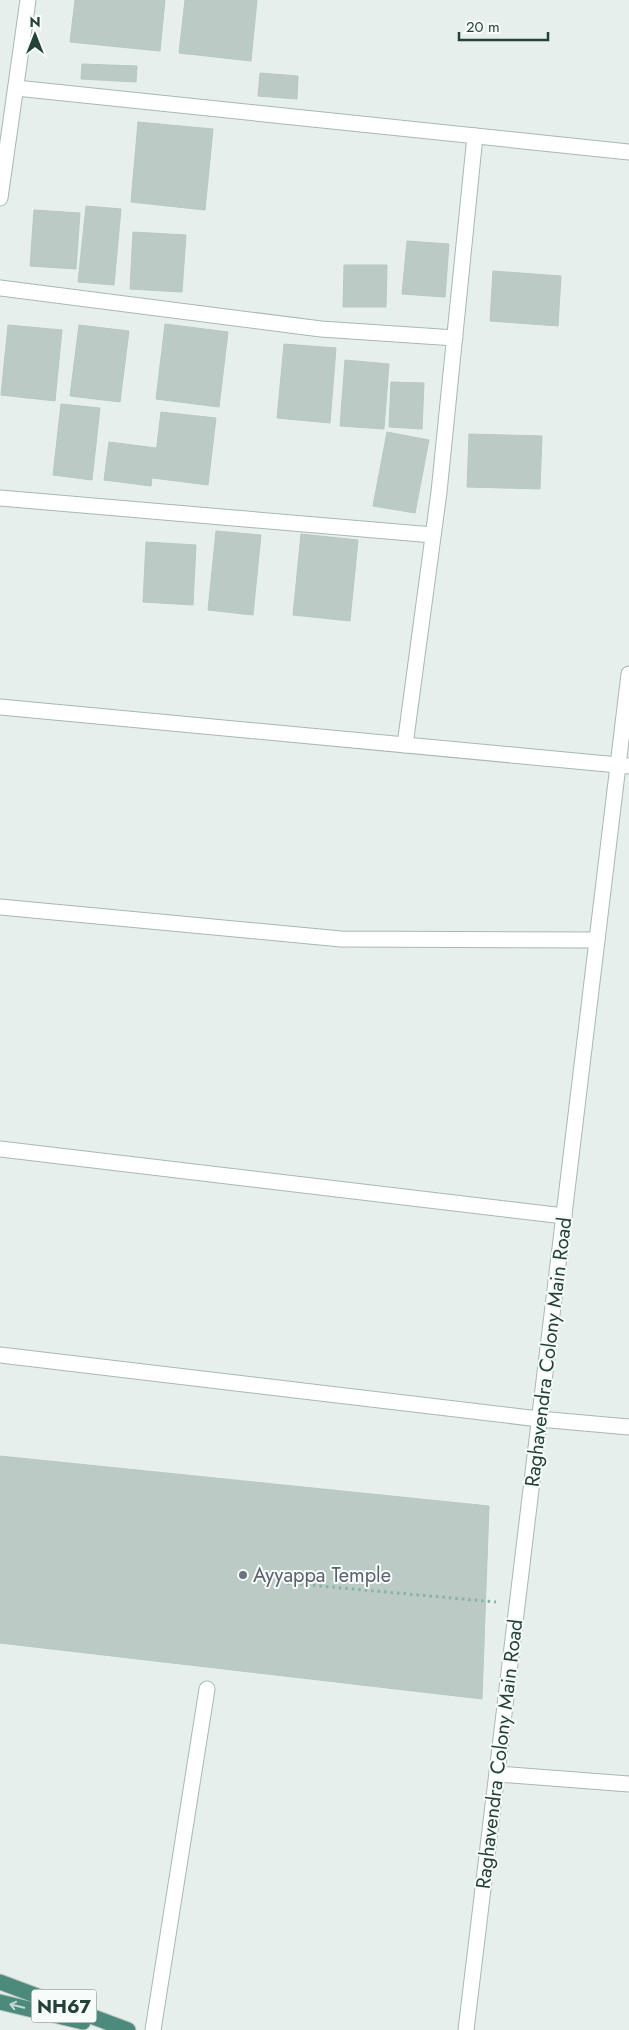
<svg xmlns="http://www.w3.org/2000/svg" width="629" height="2030" viewBox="0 0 629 2030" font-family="Jost,sans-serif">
  <rect width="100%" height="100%" fill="#e6efeb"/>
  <!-- building -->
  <g fill="#bbcac4" stroke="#b8c9c2">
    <polygon points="75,0 165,0 160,51 70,42"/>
    <polygon points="185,0 257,0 251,61 179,53"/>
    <polygon points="82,64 137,66 136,82 81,79"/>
    <polygon points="260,73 298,76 297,99 258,96"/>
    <polygon points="138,122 213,129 205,210 131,202"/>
    <polygon points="86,206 121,209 114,285 78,282"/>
    <polygon points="34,210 80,213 76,269 30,266"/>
    <polygon points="133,232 186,235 182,292 130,289"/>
    <polygon points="407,241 449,244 445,297 402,294"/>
    <polygon points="344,265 387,265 386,307 343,307"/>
    <polygon points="493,271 561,276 558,326 490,321"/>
    <polygon points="165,324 228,332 219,407 156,399"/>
    <polygon points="8,325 62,330 55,401 1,395"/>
    <polygon points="79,325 129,331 120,402 70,396"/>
    <polygon points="284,344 336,348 330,423 277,418"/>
    <polygon points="345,360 389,364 384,429 340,426"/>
    <polygon points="391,382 424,383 422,429 389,427"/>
    <polygon points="61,404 100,408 92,480 53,475"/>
    <polygon points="161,412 216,418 208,485 153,478"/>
    <polygon points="387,432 429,440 415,513 373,506"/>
    <polygon points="469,434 542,436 540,489 467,487"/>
    <polygon points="109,442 156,448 151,486 104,480"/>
    <polygon points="216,531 261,535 253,615 208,610"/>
    <polygon points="301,534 358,540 350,621 293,615"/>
    <polygon points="146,542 196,545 193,605 143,602"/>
    <polygon points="0,1456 489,1506 482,1699 0,1643"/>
  </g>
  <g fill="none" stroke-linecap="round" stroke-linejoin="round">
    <defs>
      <g id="minor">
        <polyline points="16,88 629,152"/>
        <polyline points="0,198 28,0"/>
        <polyline points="0,288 321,329 455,338"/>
        <polyline points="0,498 433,535"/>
        <polyline points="0,707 629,766"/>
        <polyline points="405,745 439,492 475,136"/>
        <polyline points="0,907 341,939 597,940"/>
        <polyline points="0,1149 564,1216"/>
        <polyline points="0,1355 539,1419 629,1427"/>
        <polyline points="497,1774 629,1784"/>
        <polyline points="153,2030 207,1689"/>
        <polyline points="466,2030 629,674"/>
      </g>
      <g id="trunk">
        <polyline points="0,1982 128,2030"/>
        <polyline points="0,2002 83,2022"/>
      </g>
    </defs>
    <!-- minor casing -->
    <use href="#minor" stroke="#a8b8b2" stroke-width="17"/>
    <!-- trunk casing -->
    <use href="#trunk" stroke="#c2cac8" stroke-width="17"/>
    <!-- path -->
    <polyline stroke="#86b3a5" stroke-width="3" stroke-dasharray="2.5 4" stroke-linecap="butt" points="287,1583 496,1602"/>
    <!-- minor -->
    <use href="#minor" stroke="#fff" stroke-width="15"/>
    <!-- trunk -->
    <use href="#trunk" stroke="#4c8a7c" stroke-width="15"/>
  </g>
  <!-- one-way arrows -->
  <defs><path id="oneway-shaft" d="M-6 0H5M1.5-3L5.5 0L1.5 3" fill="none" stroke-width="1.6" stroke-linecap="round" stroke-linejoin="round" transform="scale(1.25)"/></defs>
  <use stroke="#c4d9d4" href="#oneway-shaft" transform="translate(17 2006) rotate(-166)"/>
  <!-- markers -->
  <circle fill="#6b7280" stroke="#f7fbf9" stroke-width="2" cx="243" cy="1575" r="5"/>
  <g text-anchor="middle" stroke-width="4" stroke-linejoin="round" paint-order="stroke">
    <!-- shield labels -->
    <rect fill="#f7fbf9" stroke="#637a73" stroke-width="1" x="31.5" y="1989.5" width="65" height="33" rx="4"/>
    <g font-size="19" font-weight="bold" fill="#24423a">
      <text x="64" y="2013">NH67</text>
    </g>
    <!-- street labels -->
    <g font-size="20" fill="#24423a" stroke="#f7fbf9">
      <text transform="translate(548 1352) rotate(-83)" y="7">Raghavendra Colony Main Road</text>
      <text transform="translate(499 1754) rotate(-83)" y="7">Raghavendra Colony Main Road</text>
    </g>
    <!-- worship labels -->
    <g font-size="20" fill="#5b616d" stroke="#f7fbf9" text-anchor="start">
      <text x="253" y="1582">Ayyappa Temple</text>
    </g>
  </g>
  <!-- north arrow -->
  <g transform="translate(35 35)" stroke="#f7fbf9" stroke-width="4" paint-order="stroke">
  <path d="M0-4L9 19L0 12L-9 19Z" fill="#24423a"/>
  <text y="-8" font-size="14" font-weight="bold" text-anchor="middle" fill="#24423a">N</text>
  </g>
  <!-- scale -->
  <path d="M459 32v8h89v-8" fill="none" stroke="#24423a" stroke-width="2.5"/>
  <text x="466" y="32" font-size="15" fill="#24423a" stroke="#f7fbf9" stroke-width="4" paint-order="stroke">20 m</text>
</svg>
